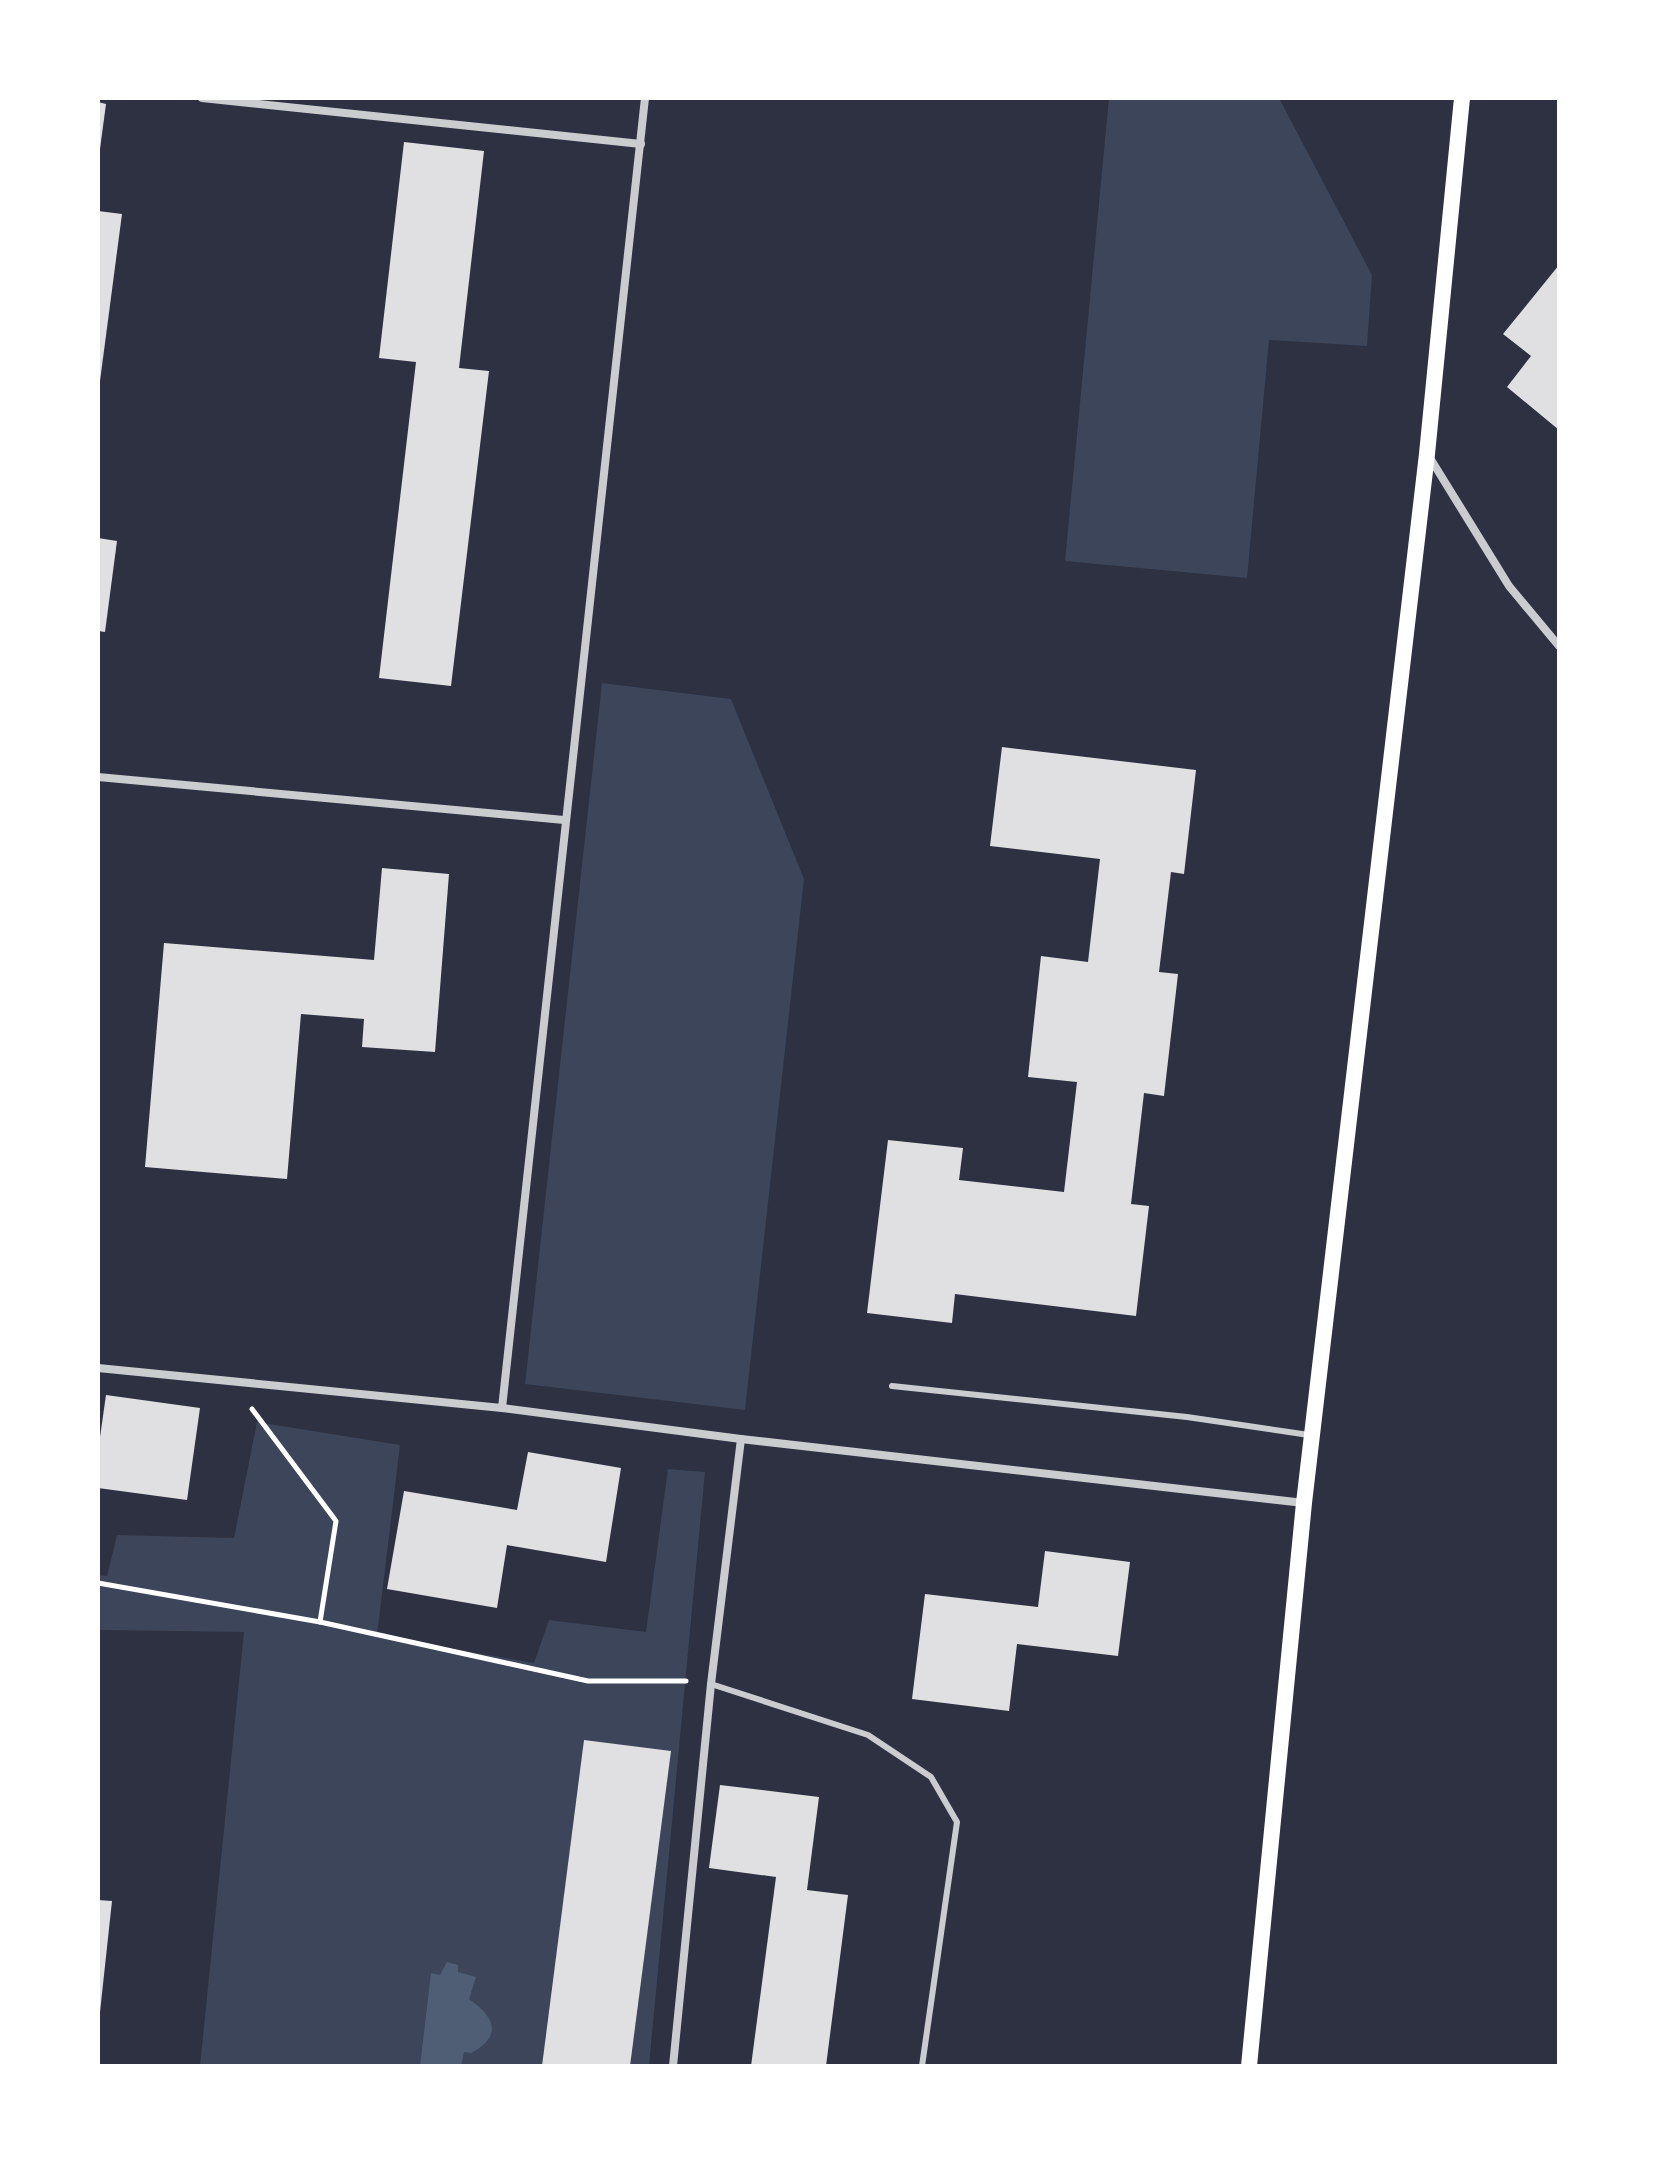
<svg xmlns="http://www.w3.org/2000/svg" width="1657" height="2164" viewBox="0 0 1657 2164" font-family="'Alegreya Sans',sans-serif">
  <rect width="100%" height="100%" fill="#2d3142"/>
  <!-- green -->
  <g fill="#3c4559">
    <polygon points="1109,98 1279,98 1372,275 1367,346 1269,340 1247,578 1065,561"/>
    <polygon points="602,683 731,699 804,879 745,1410 525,1384"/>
    <polygon points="257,1422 400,1445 377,1636 534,1663 549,1620 646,1632 668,1469 705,1472 649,2066 200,2066 244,1632 98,1630 98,1575 107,1576 117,1535 234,1538"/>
  </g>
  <!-- water -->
  <path fill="#4f5d75" d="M447 1962 458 1965V1972L476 1977 469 1999C495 2017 503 2036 471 2053L464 2052 461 2066H420L431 1973 440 1975Z"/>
  <!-- building -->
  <g fill="#e0e0e3">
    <polygon points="98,102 106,104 100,149 98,149"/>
    <polygon points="404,142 484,151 459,368 489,371 451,686 379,678 416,362 379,358"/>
    <polygon points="98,211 122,214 100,381 98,381"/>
    <polygon points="1559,265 1559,430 1507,387 1531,356 1503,334"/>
    <polygon points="98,538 117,541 105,632 98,631"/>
    <polygon points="1002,747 1196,770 1184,874 1171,872 1159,972 1178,974 1164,1096 1144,1093 1131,1204 1149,1206 1136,1316 955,1294 952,1323 867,1313 888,1140 963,1148 959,1180 1064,1192 1077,1082 1028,1077 1041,956 1088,962 1100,859 990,846"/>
    <polygon points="382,868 449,874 435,1052 362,1047 364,1019 301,1014 287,1179 145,1167 164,943 374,960"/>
    <polygon points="106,1395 200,1408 187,1500 98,1488 98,1451"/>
    <polygon points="528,1452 621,1468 606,1562 507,1545 497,1608 387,1589 404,1491 517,1510"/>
    <polygon points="1045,1551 1130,1562 1118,1656 1017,1644 1009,1711 912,1699 925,1594 1038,1607"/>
    <polygon points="584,1740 671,1751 630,2066 542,2066"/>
    <polygon points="720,1785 819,1797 807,1890 848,1895 826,2066 751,2066 776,1877 709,1868"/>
    <polygon points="98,1900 112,1901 100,2012 98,2012"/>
  </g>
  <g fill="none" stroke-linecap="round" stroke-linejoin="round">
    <!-- path -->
    <g stroke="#fff" stroke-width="5">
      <polyline points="98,1583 320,1622 336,1521 252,1409"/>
      <polyline points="320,1622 588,1681 686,1681"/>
    </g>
    <!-- service -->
    <g stroke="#caccd0" stroke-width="6">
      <polyline points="892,1386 1187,1417 1309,1435"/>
      <polyline points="711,1684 868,1735 931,1777 957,1822 922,2066"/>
    </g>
    <!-- minor -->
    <g stroke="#caccd0" stroke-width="8">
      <polyline points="202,98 641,144"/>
      <polyline points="1430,458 1509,586 1559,646"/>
      <polyline points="98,777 564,820"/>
      <polyline points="98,1368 502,1408 741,1439 1304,1503"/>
      <polyline points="502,1408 645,98"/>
      <polyline points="673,2066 711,1684 741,1439"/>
    </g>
    <!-- secondary -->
    <polyline stroke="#fff" stroke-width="16" points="1249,2066 1304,1503 1427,454 1462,98"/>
  </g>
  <!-- border -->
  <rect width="1657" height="2164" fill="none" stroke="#ffffff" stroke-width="200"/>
</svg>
